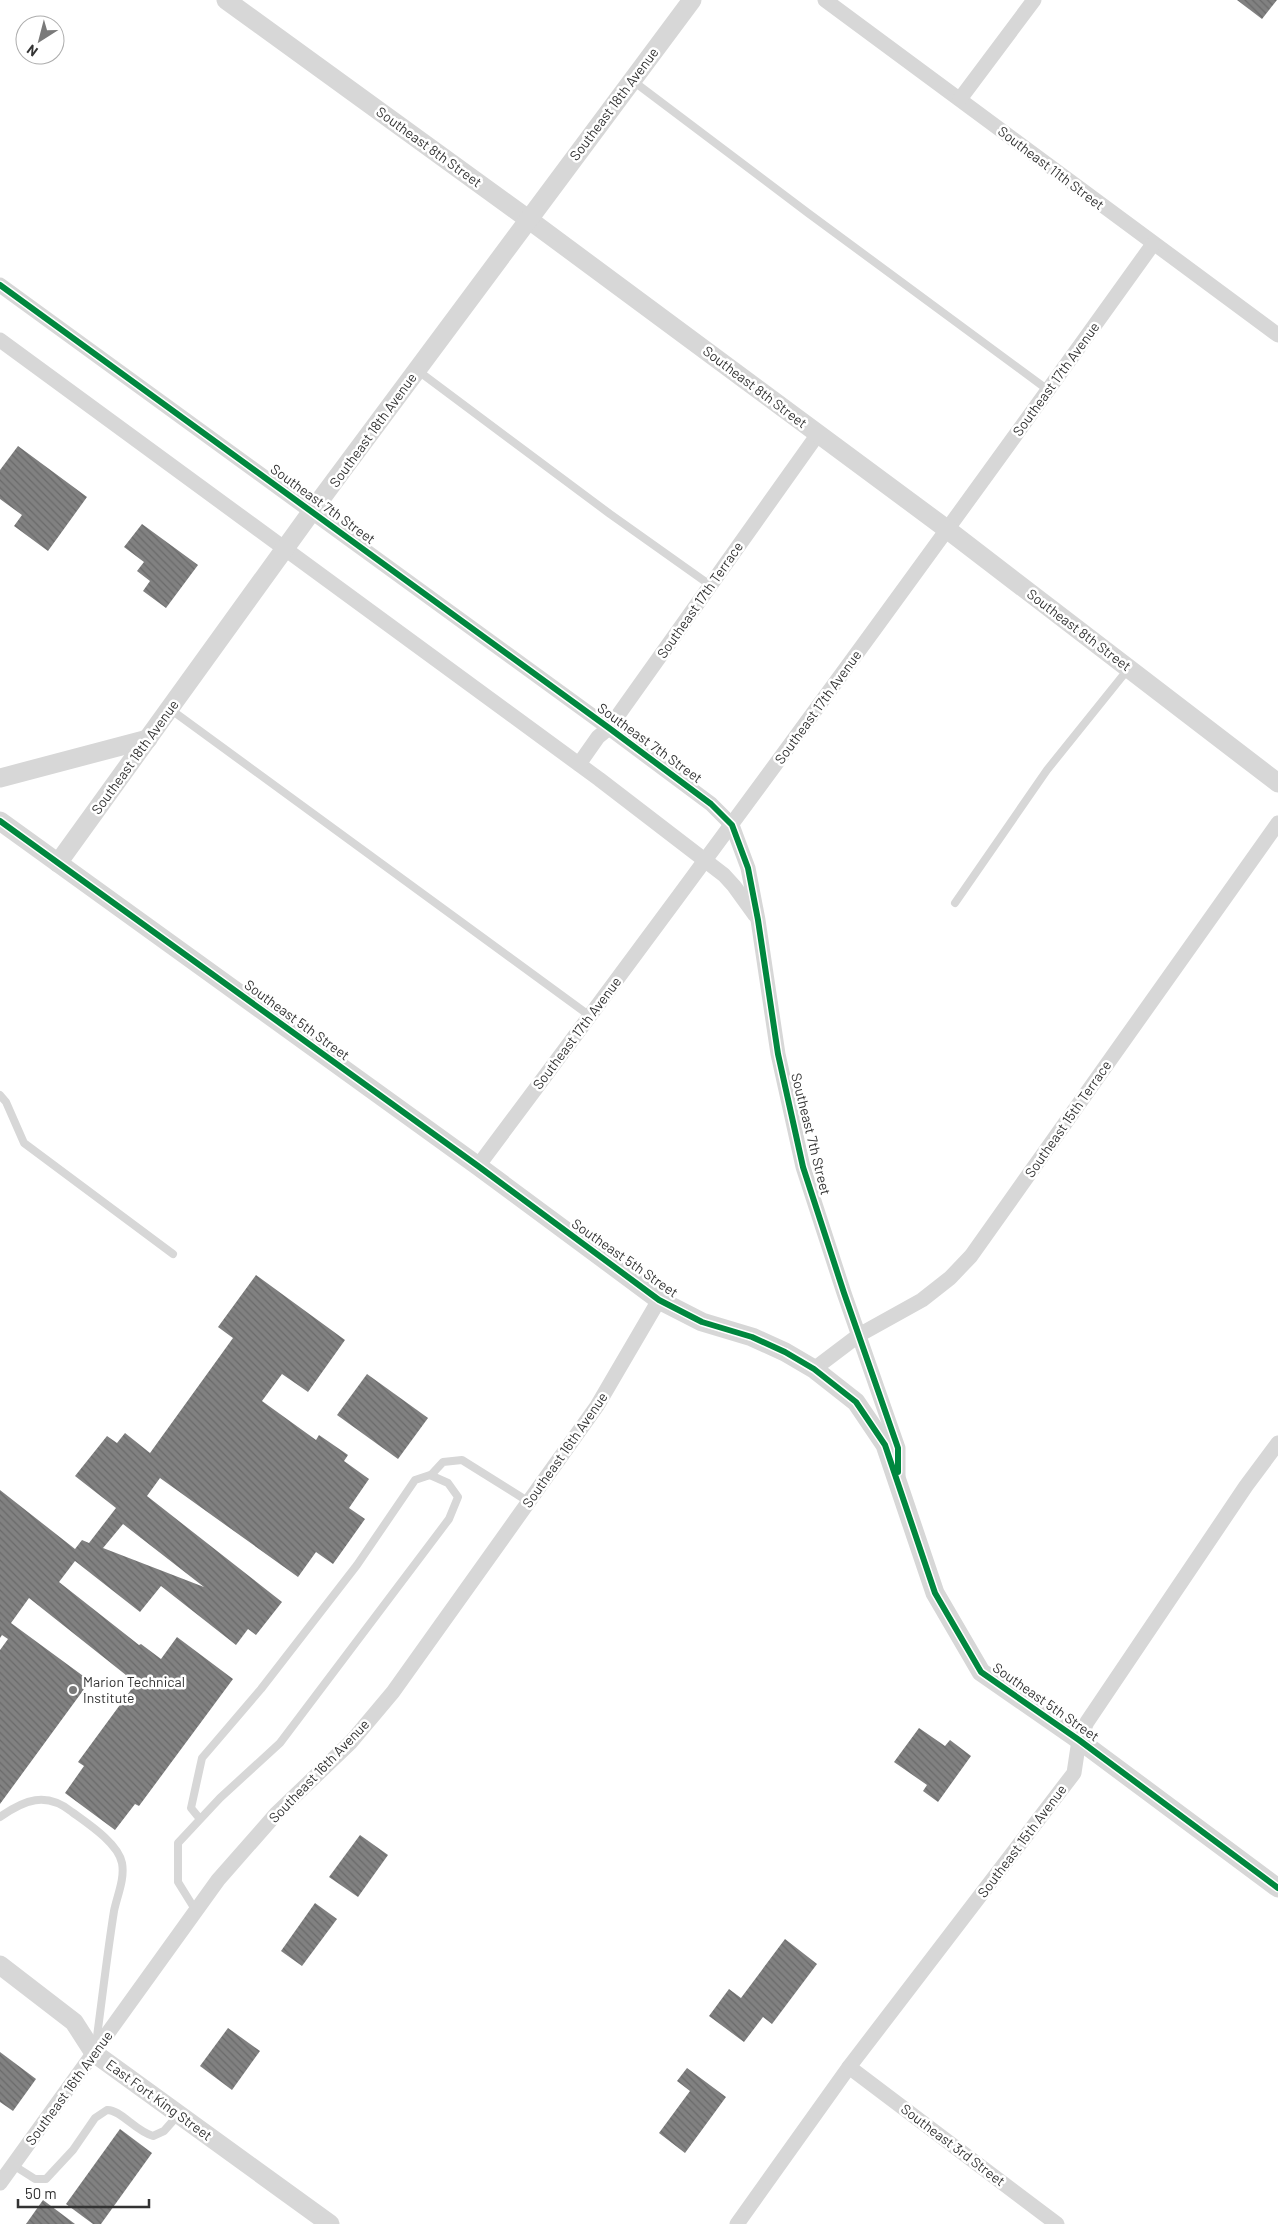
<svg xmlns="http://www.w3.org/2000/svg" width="1278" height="2224" viewBox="0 0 1278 2224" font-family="Barlow,sans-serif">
  <defs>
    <pattern id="building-back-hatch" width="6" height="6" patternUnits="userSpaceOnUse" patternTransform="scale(1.25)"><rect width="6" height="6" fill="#818181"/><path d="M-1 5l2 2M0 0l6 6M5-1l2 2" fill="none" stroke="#6a6a6a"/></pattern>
  </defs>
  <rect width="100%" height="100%" fill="#fff"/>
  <!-- building -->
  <g fill="url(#building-back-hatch)" fill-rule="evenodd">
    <polygon points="1237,0 1277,0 1262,19"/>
    <polygon points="18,446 87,497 48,551 14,526 22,515 0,499 0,470"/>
    <polygon points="142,524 198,565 166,608 143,591 150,581 137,571 144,562 124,547"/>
    <path d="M256 1275 345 1340 308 1392 282 1374 262 1401 316 1440 319 1435 348 1455 344 1461 369 1479 349 1508 365 1519 333 1564 316 1552 298 1577 160 1478 147 1496 282 1602 256 1635 248 1629 236 1645 161 1586 140 1612 75 1561 59 1582 139 1645 141 1644 161 1659 177 1637 233 1679 139 1806 135 1804 115 1830 65 1793 84 1766 78 1762 136 1683 29 1598 11 1623 90 1681 0 1804V1650L8 1639 2 1635 0 1638V1490L75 1549 82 1540 89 1543 116 1508 75 1476 107 1436 117 1443 125 1433 150 1453 233 1338 218 1327ZM123 1524 204 1587 103 1548Z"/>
    <polygon points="367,1374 428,1418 398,1459 337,1415"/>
    <polygon points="919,1728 945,1746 950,1740 971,1756 938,1802 923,1791 927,1785 894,1762"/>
    <polygon points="360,1835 388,1855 358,1897 329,1877"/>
    <polygon points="315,1903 337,1919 302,1966 281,1951"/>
    <polygon points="785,1939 817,1964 772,2024 763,2017 744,2042 709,2016 729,1989 741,1998"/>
    <polygon points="228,2028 260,2051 232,2090 200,2066"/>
    <polygon points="0,2052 36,2079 13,2111 0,2102"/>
    <polygon points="687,2068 726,2097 685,2153 659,2133 690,2091 677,2081"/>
    <polygon points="120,2129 152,2153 101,2224 93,2224 66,2204"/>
    <polygon points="43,2200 75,2224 26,2224"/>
  </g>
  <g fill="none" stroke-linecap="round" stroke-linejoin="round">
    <!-- service -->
    <g stroke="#d7d7d7" stroke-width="8">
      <polyline points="633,81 808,213 1048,390"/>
      <polyline points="417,370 610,514 710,585"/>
      <polyline points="170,709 590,1016"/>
      <polyline points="955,903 1047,770 1129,668"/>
      <polyline points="0,1095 6,1102 24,1143 173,1254"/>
      <polyline points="431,1475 443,1462 462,1460 529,1502"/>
      <path d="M0 1817C24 1800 46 1791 72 1812 87 1823 118 1843 122 1863 125 1879 117 1896 114 1911 107 1955 102 2000 96 2044"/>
      <polyline points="196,1911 178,1882 178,1843 220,1798 280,1743 449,1519 458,1497 448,1483 430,1475 415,1480 357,1565 261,1689 202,1758 191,1808 200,1819"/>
      <path d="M13 2165 35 2179H46L73 2150 95 2118 107 2110C120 2109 135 2131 153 2136L164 2131 179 2114"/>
    </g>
    <!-- minor -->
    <g stroke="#d7d7d7" stroke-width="15">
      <polyline points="825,0 1278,335"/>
      <polyline points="960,99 1034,0"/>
      <polyline points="0,285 609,728 711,804 732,825 748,868 758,920 778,1054 803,1167 844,1293 898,1448 898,1475"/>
      <polyline points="0,340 599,779 724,875 734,886 755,915"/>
      <polyline points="579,764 598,737 609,728 818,434"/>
      <path d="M478 1166C706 861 931 554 1153 244"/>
      <polyline points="814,1369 859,1335 922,1300 950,1278 971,1256 1278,823"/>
      <polyline points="849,2067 1057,2224"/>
      <polyline points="0,2183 218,1880 276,1814 351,1742 393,1692 597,1406 659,1300"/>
      <polyline points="737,2224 849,2067 1074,1773 1079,1740 1087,1722 1246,1486 1278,1443"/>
    </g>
    <!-- tertiary -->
    <g stroke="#d7d7d7" stroke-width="19">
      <polyline points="226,0 528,219 948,530 1278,783"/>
      <polyline points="0,778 148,739"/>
      <polyline points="0,821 478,1166 659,1300 702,1322 752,1337 785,1352 814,1369 856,1402 885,1445 935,1593 981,1672 1079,1740 1278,1888"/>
      <polyline points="58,863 312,511 692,0"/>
      <polyline points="0,1965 74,2022 94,2053 330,2224"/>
    </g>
    <defs>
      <g id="cycleway">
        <polyline points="0,285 609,728 711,804 732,825 748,868 758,920 778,1054 803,1167 844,1293 898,1448 898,1472"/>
        <polyline points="0,821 478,1166 659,1300 702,1322 752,1337 785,1352 814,1369 856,1402 885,1445 935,1593 981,1672 1079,1740 1278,1888"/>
      </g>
    </defs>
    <!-- cycleway casing -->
    <use href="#cycleway" stroke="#fff" stroke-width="9"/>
    <!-- cycleway -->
    <use href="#cycleway" stroke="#00873e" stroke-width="6"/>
  </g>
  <!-- markers -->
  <circle fill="#7a7a7a" stroke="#fff" stroke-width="2" cx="73" cy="1690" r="5"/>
  <g text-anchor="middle" stroke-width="5" stroke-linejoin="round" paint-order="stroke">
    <!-- street labels -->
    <g font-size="14" fill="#333" stroke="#fff">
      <text transform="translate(614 104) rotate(-53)" y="5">Southeast 18th Avenue</text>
      <text transform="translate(429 147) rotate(36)" y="5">Southeast 8th Street</text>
      <text transform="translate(1051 168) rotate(37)" y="5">Southeast 11th Street</text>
      <text transform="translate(1056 379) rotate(-54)" y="5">Southeast 17th Avenue</text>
      <text transform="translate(755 387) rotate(37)" y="5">Southeast 8th Street</text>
      <text transform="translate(373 430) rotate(-54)" y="5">Southeast 18th Avenue</text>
      <text transform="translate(323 504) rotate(36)" y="5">Southeast 7th Street</text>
      <text transform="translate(700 600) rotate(-55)" y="5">Southeast 17th Terrace</text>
      <text transform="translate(1079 630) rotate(37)" y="5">Southeast 8th Street</text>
      <text transform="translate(818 707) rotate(-54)" y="5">Southeast 17th Avenue</text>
      <text transform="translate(650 743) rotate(36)" y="5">Southeast 7th Street</text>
      <text transform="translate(135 757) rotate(-54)" y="5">Southeast 18th Avenue</text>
      <text transform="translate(297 1020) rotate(36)" y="5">Southeast 5th Street</text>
      <text transform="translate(577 1033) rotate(-53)" y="5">Southeast 17th Avenue</text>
      <text transform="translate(1068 1119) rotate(-55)" y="5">Southeast 15th Terrace</text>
      <text transform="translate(811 1134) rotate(76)" y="5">Southeast 7th Street</text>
      <text transform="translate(625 1258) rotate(35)" y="5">Southeast 5th Street</text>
      <text transform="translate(565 1450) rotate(-55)" y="5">Southeast 16th Avenue</text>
      <text transform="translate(1046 1702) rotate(35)" y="5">Southeast 5th Street</text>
      <text transform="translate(319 1771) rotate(-46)" y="5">Southeast 16th Avenue</text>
      <text transform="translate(1022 1841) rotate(-53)" y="5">Southeast 15th Avenue</text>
      <text transform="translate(69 2088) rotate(-54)" y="5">Southeast 16th Avenue</text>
      <text transform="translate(159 2100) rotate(36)" y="5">East Fort King Street</text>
      <text transform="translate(953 2145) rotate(37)" y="5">Southeast 3rd Street</text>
    </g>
    <!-- poi labels -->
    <g font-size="14" fill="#333" stroke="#fff" text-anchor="start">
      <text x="83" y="1687">Marion Technical<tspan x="83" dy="16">Institute</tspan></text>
    </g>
  </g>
  <!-- north arrow -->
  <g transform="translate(40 40) rotate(216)"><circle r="24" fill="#ffffff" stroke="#adadad"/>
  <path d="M0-4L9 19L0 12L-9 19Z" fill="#7a7a7a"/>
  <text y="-8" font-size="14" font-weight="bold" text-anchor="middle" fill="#333333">N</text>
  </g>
  <!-- scale -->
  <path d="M18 2199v8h131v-8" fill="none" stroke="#333333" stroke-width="2.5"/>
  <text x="25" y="2199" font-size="15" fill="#333333" stroke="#ffffff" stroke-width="4" paint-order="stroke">50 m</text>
</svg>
